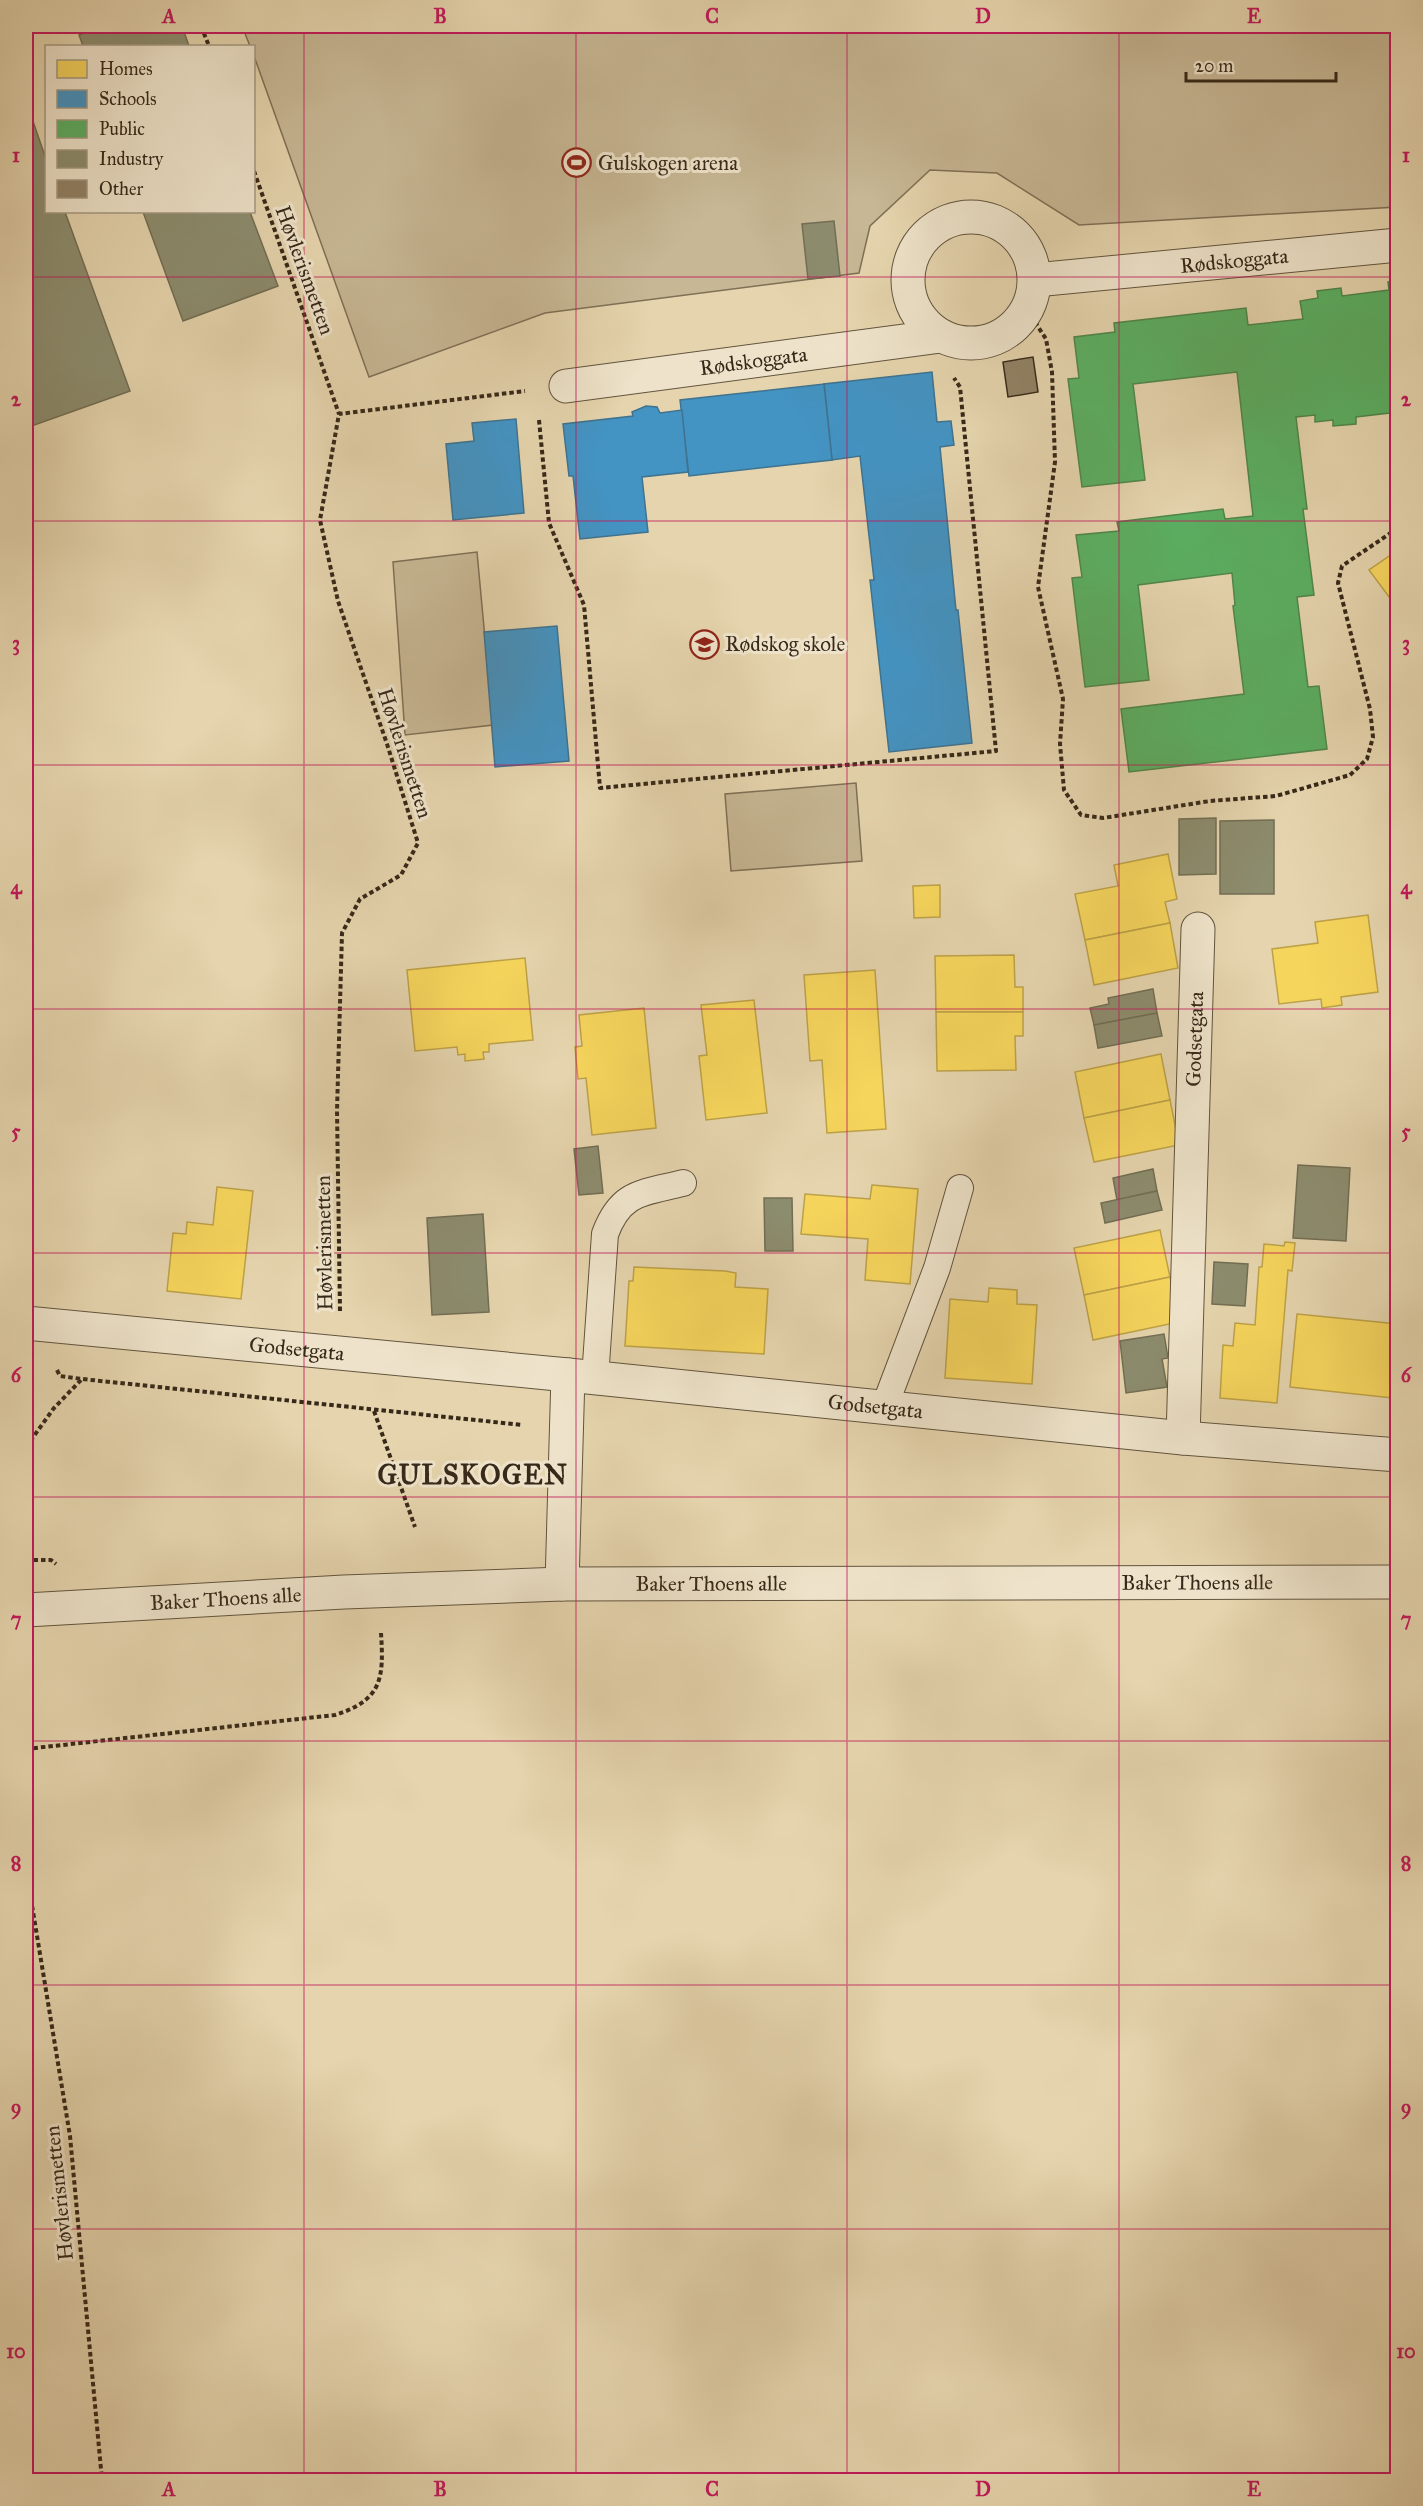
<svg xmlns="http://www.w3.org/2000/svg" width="1423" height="2506" viewBox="0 0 1423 2506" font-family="'IM FELL Great Primer',serif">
  <rect width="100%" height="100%" fill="#e5d4ad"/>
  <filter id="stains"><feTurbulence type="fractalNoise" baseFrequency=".00333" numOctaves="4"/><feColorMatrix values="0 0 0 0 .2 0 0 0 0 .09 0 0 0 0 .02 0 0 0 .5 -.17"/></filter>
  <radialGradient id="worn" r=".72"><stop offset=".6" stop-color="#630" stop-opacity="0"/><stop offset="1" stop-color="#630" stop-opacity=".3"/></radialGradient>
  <!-- green -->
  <g fill="#c7b794" stroke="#7f7056" stroke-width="1.5">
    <polygon points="242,26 1397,26 1397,207 1079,225 997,173 930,170 870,226 859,273 545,313 369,377 254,56 254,46 250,46"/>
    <polygon points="477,552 493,725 405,735 393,562"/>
    <polygon points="856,783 862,861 731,871 725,794"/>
  </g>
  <!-- homes -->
  <g fill="#f6d55c" stroke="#bda148" stroke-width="1.5">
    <polygon points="1398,550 1398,609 1369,570"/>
    <polygon points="1168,854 1177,899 1165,902 1170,923 1085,940 1075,894 1118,886 1114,865"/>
    <polygon points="940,885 940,917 914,918 913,886"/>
    <polygon points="1368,915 1378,992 1341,997 1342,1005 1322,1008 1321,999 1279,1004 1272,949 1318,943 1315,922"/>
    <polygon points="1170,923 1178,968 1094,985 1085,940"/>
    <polygon points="1014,955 1015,987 1023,987 1023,1012 936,1012 935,956"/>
    <polygon points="525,958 533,1040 489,1044 489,1052 483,1052 484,1059 465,1061 465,1054 458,1055 457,1047 415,1051 407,970"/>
    <polygon points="875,970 886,1129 827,1133 822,1060 810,1061 804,975"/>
    <polygon points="754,1000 767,1113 706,1120 699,1056 707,1055 701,1005"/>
    <polygon points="644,1008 656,1128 592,1135 586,1078 578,1079 575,1047 582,1046 579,1015"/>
    <polygon points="936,1012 1023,1012 1023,1036 1015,1036 1016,1070 937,1071"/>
    <polygon points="1161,1054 1170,1100 1084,1118 1075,1072"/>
    <polygon points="1170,1100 1179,1145 1094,1162 1084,1118"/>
    <polygon points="872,1185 918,1189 910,1284 865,1280 868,1239 801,1234 805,1194 870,1199"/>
    <polygon points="217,1187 253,1191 241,1299 167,1291 173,1233 186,1234 187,1222 213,1225"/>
    <polygon points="1160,1230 1170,1277 1084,1295 1074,1248"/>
    <polygon points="1285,1242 1295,1243 1292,1271 1288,1270 1277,1403 1220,1398 1223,1345 1233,1346 1235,1323 1255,1325 1259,1267 1262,1267 1264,1244 1284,1246"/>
    <polygon points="634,1267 725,1271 736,1273 735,1287 768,1289 764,1354 625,1346 629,1281 633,1281"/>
    <polygon points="1170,1277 1179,1322 1093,1340 1084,1295"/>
    <polygon points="989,1288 1017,1290 1017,1304 1037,1305 1032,1384 945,1378 950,1299 988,1302"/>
    <polygon points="1297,1314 1398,1324 1398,1360 1393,1398 1290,1387"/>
  </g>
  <!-- schools -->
  <g fill="#4393c3" stroke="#3f7390" stroke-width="1.5">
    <polygon points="932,372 937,422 951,421 954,445 940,447 956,610 958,610 972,743 889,752 870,580 874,580 860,456 832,460 824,384"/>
    <polygon points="824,384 832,460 689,476 680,400"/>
    <polygon points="646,406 657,407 660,413 682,410 688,472 642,477 648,532 580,539 573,476 569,476 563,424 633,416 632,412"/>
    <polygon points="516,419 524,513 453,520 446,444 474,441 472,423"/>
    <polygon points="557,626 569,761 495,767 484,632"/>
  </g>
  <!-- public -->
  <polygon fill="#5aae61" stroke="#50864b" stroke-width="1.5" points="1398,281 1398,412 1356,417 1356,424 1333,426 1333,420 1315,422 1315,415 1296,417 1307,509 1303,509 1314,595 1297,597 1308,687 1319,686 1327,749 1129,772 1121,709 1244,694 1233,606 1235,605 1232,573 1138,585 1149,680 1085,687 1072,578 1082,577 1076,535 1119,531 1117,522 1223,509 1225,519 1253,516 1237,372 1133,384 1145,480 1082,487 1068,379 1079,378 1074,337 1115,332 1114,323 1246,308 1248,325 1303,319 1300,301 1318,298 1317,291 1341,288 1342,296 1389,290 1388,282"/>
  <!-- industry -->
  <g fill="#8c8c6e" stroke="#726e54" stroke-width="1.5">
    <polygon points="106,26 182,26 189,46 83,46 79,35"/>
    <polygon points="26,101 46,159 46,212 65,212 130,391 26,428"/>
    <polygon points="143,212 250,212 278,286 183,321"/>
    <polygon points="834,221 840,276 808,279 802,224"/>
    <polygon points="1216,818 1216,874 1179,875 1179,819"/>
    <polygon points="1274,820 1274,894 1220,894 1220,821"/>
    <polygon points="1153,989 1157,1013 1094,1025 1090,1008 1109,1004 1108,998"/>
    <polygon points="1157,1013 1162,1036 1098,1048 1094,1025"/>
    <polygon points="598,1146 603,1193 579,1195 574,1149"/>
    <polygon points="1298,1165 1350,1168 1346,1241 1293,1238"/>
    <polygon points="1153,1169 1157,1191 1117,1200 1113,1178"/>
    <polygon points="1157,1191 1162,1210 1105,1223 1101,1203"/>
    <polygon points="764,1198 792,1198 793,1251 765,1251"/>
    <polygon points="483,1214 489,1312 432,1315 427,1218"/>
    <polygon points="1214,1262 1248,1264 1245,1306 1212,1304"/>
    <polygon points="1164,1334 1168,1358 1162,1359 1167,1387 1126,1393 1120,1341"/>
  </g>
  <!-- building -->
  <polygon fill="#918266" stroke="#372919" stroke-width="1.5" points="1033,357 1038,392 1008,397 1003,362"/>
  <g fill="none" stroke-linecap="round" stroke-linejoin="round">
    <defs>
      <g id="lane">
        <path d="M595 1378 605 1234C621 1191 643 1193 683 1183"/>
        <polyline points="884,1408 937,1268 960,1188"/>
      </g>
      <g id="street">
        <circle cx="971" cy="280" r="63"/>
        <path id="s1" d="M1035 280 1398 245"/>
        <path id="s2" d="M566 386 941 336"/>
        <path id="s3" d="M26 1323 568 1375 562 1584"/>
        <path id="s4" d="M568 1375 1183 1438 1398 1455"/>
        <path id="s5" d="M1183 1438 1198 929"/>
        <path id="s6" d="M26 1610 344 1592 562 1584 1398 1582"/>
      </g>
    </defs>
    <!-- lane casing -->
    <use href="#lane" stroke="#62543e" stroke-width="28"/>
    <!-- street casing -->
    <use href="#street" stroke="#62543e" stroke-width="35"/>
    <!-- path -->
    <g stroke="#372919" stroke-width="4" stroke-dasharray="4.5 3" stroke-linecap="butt">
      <polyline points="201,26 209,46"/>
      <polyline points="254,171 339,414"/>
      <polyline points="1035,322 1046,339 1052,372 1055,462 1038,587 1063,699 1060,744 1064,790 1081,815 1103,818 1210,801 1276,796 1350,775 1367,759 1373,737 1370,709 1338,583 1342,566 1398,528"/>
      <polyline points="539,420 549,523 584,605 600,788 996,751 960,387 954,378"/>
      <polyline points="340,1311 337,1111 342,933 360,899 401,875 418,843 387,744 338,601 320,520 339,414 525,391"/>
      <polyline points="57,1370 60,1376 82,1379 523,1425"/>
      <polyline points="374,1411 415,1527"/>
      <polyline points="26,1447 54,1408 81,1380"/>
      <polyline points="26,1560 51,1560 56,1564"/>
      <path d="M26 1749 335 1715C382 1700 384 1679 381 1633"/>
      <polyline points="26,1869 70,2136 102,2480"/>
    </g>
    <!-- lane -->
    <use href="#lane" stroke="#eee3ca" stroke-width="26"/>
    <!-- street -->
    <use href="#street" stroke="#eee3ca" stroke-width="33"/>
  </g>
  <!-- grid -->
  <path fill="none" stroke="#c2185b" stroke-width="1.5" stroke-opacity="0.55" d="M304 26V2480M576 26V2480M847 26V2480M1119 26V2480M26 277H1398M26 521H1398M26 765H1398M26 1009H1398M26 1253H1398M26 1497H1398M26 1741H1398M26 1985H1398M26 2229H1398"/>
  <!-- icons -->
  <defs>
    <symbol id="stadium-ring" viewBox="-11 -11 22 22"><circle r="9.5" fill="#eee3ca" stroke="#8f2418" stroke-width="1.5"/><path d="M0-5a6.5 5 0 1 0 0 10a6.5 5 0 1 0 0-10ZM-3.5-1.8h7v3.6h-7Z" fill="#8f2418"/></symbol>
    <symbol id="school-ring" viewBox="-11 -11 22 22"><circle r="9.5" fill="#eee3ca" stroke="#8f2418" stroke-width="1.5"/><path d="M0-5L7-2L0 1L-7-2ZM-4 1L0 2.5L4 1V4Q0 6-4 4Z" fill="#8f2418"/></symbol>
  </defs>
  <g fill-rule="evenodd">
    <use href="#stadium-ring" x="560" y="146" width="33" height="33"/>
    <use href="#school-ring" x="688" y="628" width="33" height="33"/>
  </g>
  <g text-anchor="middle" stroke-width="6" stroke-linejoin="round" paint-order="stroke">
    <!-- poi labels -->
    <g font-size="21" fill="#372919" stroke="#eee3ca" text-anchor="start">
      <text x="598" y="170">Gulskogen arena</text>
      <text x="725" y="651">Rødskog skole</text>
    </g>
    <!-- street labels -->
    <g font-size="21" fill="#372919" stroke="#eee3ca">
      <text dy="7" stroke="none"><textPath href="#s1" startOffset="200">Rødskoggata</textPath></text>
      <text transform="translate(305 270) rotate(70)" y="7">Høvlerismetten</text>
      <text dy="7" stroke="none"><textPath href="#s2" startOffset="189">Rødskoggata</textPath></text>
      <text transform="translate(405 753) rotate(72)" y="7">Høvlerismetten</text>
      <text dy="7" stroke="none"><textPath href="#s5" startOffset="399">Godsetgata</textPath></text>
      <text transform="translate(324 1243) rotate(-91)" y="7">Høvlerismetten</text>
      <text dy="7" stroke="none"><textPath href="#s3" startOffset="272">Godsetgata</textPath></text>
      <text dy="7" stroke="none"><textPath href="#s4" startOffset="309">Godsetgata</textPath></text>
      <text dy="7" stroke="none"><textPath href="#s6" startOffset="1172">Baker Thoens alle</textPath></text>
      <text dy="7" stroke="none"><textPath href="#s6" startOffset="686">Baker Thoens alle</textPath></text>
      <text dy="7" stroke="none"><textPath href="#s6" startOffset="200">Baker Thoens alle</textPath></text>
      <text transform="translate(59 2193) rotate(-96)" y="7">Høvlerismetten</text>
    </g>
    <!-- district labels -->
    <g font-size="27" font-weight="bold" letter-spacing="1.5" fill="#372919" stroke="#eee3ca">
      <text x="473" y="1484">GULSKOGEN</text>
    </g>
  </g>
  <!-- margin -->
  <rect width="1423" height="2506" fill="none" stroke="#e5d4ad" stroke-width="66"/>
  <!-- legend -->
  <rect x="45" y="45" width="210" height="168" fill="#eee3ca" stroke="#a59983" stroke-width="1.5"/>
  <rect x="57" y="60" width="30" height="18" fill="#f6d55c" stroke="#a59983" stroke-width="1.5"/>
  <text x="99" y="75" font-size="18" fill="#372919">Homes</text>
  <rect x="57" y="90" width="30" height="18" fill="#4393c3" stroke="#a59983" stroke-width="1.5"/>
  <text x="99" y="105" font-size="18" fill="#372919">Schools</text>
  <rect x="57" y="120" width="30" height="18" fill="#5aae61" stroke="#a59983" stroke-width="1.5"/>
  <text x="99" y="135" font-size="18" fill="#372919">Public</text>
  <rect x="57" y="150" width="30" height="18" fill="#8c8c6e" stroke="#a59983" stroke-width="1.5"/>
  <text x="99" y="165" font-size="18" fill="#372919">Industry</text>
  <rect x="57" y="180" width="30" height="18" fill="#918266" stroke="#a59983" stroke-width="1.5"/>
  <text x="99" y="195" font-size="18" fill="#372919">Other</text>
  <!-- scale -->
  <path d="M1186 72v9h150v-9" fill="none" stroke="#372919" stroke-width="3"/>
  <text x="1195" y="72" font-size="18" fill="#372919" stroke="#eee3ca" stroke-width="4.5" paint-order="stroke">20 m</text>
  <rect x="33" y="33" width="1357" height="2440" fill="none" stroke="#c2185b" stroke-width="2"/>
  <g font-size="20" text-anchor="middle" font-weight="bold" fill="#c2185b">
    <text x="169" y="23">A</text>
    <text x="440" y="23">B</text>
    <text x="712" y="23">C</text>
    <text x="983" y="23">D</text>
    <text x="1254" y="23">E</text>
    <text x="16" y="162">1</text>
    <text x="1406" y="162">1</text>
    <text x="16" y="406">2</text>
    <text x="1406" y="406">2</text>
    <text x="16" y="650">3</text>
    <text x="1406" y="650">3</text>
    <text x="16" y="894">4</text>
    <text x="1406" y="894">4</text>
    <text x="16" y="1138">5</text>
    <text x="1406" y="1138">5</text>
    <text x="16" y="1382">6</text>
    <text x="1406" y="1382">6</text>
    <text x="16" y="1626">7</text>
    <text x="1406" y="1626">7</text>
    <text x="16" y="1870">8</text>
    <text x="1406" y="1870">8</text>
    <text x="16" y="2114">9</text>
    <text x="1406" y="2114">9</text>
    <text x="16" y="2358">10</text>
    <text x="1406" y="2358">10</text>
    <text x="169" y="2496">A</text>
    <text x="440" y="2496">B</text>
    <text x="712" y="2496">C</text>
    <text x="983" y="2496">D</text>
    <text x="1254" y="2496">E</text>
  </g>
  <rect width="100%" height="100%" filter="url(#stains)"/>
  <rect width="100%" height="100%" fill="url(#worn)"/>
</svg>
